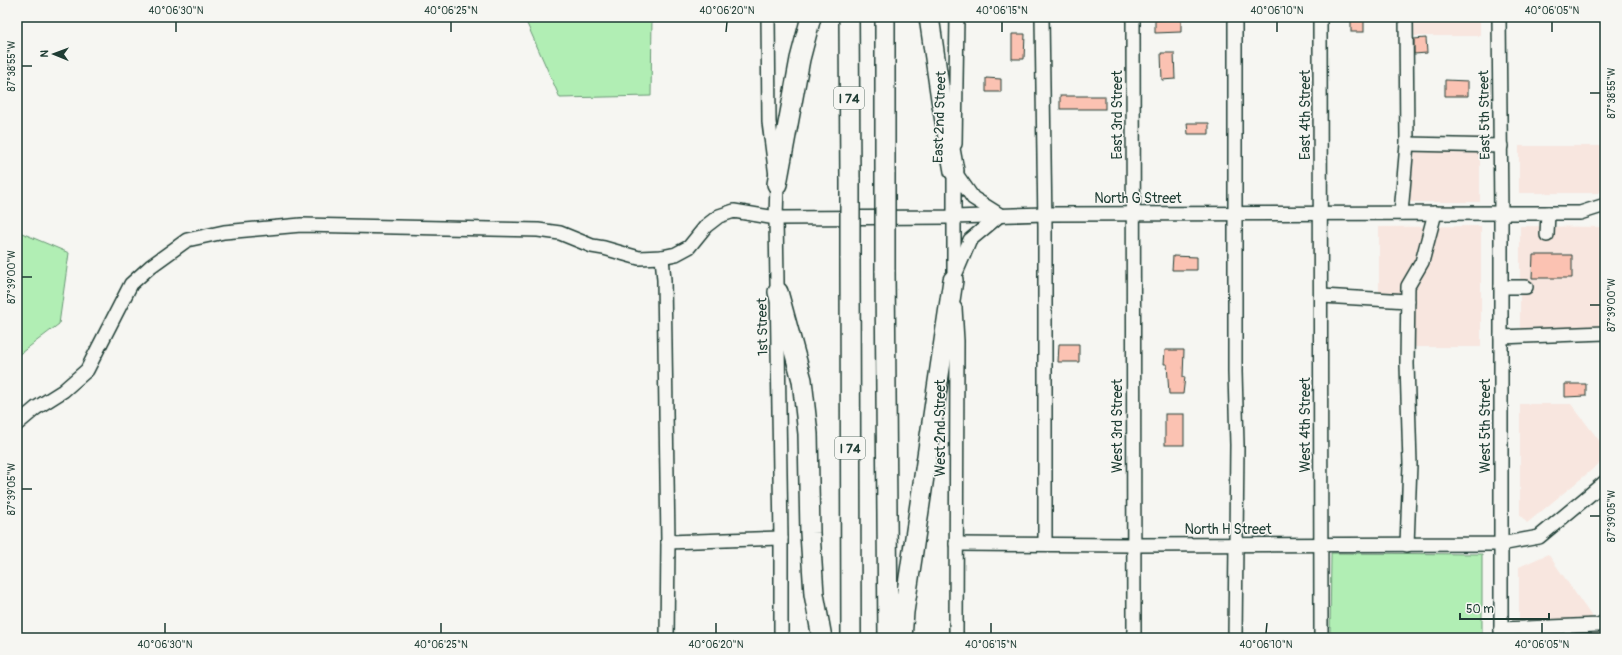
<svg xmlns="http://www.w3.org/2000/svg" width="1622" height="655" viewBox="0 0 1622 655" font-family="Pangolin,sans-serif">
  <rect width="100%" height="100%" fill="#f6f6f2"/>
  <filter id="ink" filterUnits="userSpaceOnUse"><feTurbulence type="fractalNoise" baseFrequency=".025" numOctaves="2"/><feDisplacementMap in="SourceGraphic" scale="8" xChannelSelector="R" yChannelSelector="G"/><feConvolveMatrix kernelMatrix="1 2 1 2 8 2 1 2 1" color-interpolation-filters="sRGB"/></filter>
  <g filter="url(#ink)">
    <!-- built -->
    <g fill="#f8e6df">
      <rect x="1406" y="17" width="74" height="19"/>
      <polygon points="1407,137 1480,137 1480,202 1402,202"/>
      <polygon points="1519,146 1605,146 1605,188 1598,193 1519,193"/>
      <polygon points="1481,226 1481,347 1407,347 1408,301 1379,299 1379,227"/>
      <polygon points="1520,226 1605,227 1605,333 1520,336"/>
      <polygon points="1520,404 1571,404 1605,448 1605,459 1527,523 1520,515"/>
      <polygon points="1548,554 1597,624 1605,622 1605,638 1519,638 1519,567"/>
    </g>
    <!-- green -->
    <g fill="#b1eeb4" stroke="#689674">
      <polygon points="524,17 652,17 651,96 560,98"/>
      <polygon points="17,231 69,253 59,324 17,356"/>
      <polygon points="1331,553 1482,554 1482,638 1330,638"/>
    </g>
    <!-- building -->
    <g fill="#fbc2b2" stroke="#1f3d34">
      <rect x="1351" y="17" width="13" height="15"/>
      <polygon points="1181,19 1181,32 1155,33 1155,20"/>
      <polygon points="1012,34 1025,34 1024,59 1012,59"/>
      <polygon points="1426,38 1427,53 1414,54 1414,39"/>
      <polygon points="1161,53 1174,53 1175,79 1162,80"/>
      <polygon points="986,78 1001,79 1001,92 986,92"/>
      <polygon points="1445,80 1468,81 1468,96 1445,96"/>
      <rect x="1060" y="96" width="45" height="13"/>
      <polygon points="1187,123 1209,123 1209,134 1188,134"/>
      <polygon points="1533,255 1572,255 1572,278 1532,278"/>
      <polygon points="1173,256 1197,257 1197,270 1172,270"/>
      <polygon points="1059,344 1079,344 1079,362 1058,362"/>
      <polygon points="1165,350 1184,350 1183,377 1185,377 1183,394 1169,394 1167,364 1164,364"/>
      <polygon points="1565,384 1586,384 1586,396 1565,397"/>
      <rect x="1165" y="414" width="19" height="31"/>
    </g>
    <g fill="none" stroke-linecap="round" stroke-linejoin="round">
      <defs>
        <g id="minor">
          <polyline points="768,17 769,122 777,184 776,218 781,538 781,638"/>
          <polyline points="1042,17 1045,227 1045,543"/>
          <polyline points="1133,17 1134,638"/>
          <polyline points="1320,17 1321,638"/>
          <polyline points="1499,17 1501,213 1501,638"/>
          <polyline points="955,144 957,17"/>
          <polyline points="1407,144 1501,146"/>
          <polyline points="954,171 973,198 1000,215 970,240 956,273"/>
          <polyline points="1401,213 1407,144 1406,17"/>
          <polyline points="1547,235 1548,213"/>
          <polyline points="662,257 664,280 668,542 667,638"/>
          <polyline points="1501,287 1526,287"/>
          <polyline points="954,288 954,164"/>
          <polyline points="1322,296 1408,301"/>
          <polyline points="955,308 957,341 956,638"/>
          <polyline points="1501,337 1605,333"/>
          <polyline points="17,424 36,408 63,391 87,370 131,284 151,266 187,240 224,232 301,225 538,230 560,233 592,246 604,248 639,258 662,257 676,254 689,247 706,226 719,216 734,211 776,218 954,217 1045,214 1580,213 1605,205"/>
          <polyline points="668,542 781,538"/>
          <polyline points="956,544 1133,545 1501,544 1539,537 1605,482"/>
          <polyline points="1407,545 1410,464 1407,364 1408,286 1422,262 1435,213"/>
          <polyline points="1501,629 1598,625 1605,622"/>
          <polyline points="1235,638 1237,445 1235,372 1235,17"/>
        </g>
        <g id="highway">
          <polyline points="849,17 850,179"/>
          <polyline points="929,17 941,99 954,171"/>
          <polyline points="885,173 885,17"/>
          <polyline points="777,184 800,59 811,17"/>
          <polyline points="850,258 851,638"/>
          <polyline points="885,270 888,638"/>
          <polyline points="778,292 802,380 808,434 810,533 814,594 822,638"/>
          <polyline points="902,638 904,612 953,280"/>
        </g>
      </defs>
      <!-- minor casing -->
      <use href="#minor" stroke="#1f3d34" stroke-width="16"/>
      <!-- highway casing -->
      <use href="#highway" stroke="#1f3d34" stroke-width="22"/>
      <!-- minor -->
      <use href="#minor" stroke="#f6f6f2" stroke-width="13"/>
      <!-- highway -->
      <use href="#highway" stroke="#f6f6f2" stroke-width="19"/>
      <defs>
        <g id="highway-bridge">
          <polyline points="850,179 850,258"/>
          <polyline points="885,270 885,173"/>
        </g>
      </defs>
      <!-- highway-bridge casing -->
      <use href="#highway-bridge" stroke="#1f3d34" stroke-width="22" stroke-linecap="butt"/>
      <!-- highway-bridge -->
      <use href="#highway-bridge" stroke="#f6f6f2" stroke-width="19"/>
    </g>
  </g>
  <!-- ticks -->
  <path fill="none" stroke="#1f3d34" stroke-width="1.5" d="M176 32V22M451 32V22M726 32 727 22M1002 32V22M1277 32V22M1552 32V22M22 66H32M1590 93H1600M22 277H32M1590 305H1600M22 489H32M1590 516H1600M165 633V623M441 633V623M716 633V623M991 633V623M1266 633 1267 623M1542 633V623"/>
  <g text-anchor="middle" stroke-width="3" stroke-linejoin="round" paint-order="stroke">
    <!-- shield labels -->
    <g fill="#f6f6f2" stroke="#60746d" stroke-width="1">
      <rect x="834" y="87" width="30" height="22" rx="3"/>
      <rect x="835" y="437" width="30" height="22" rx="3"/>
    </g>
    <g font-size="13" font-weight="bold" fill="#1f3d34">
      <text x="849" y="103">I 74</text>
      <text x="850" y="453">I 74</text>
    </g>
    <!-- street labels -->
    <g font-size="14" fill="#1f3d34" stroke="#f6f6f2">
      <text transform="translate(1117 115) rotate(-90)" y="5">East 3rd Street</text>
      <text transform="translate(1305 115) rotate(-90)" y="5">East 4th Street</text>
      <text transform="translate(1484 115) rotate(-91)" y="5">East 5th Street</text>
      <text transform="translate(939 117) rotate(-88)" y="5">East 2nd Street</text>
      <text x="1138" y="203">North G Street</text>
      <text transform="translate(762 327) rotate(-91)" y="5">1st Street</text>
      <text transform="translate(1305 425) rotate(-90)" y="5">West 4th Street</text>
      <text transform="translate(1117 426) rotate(-90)" y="5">West 3rd Street</text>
      <text transform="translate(1485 426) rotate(-90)" y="5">West 5th Street</text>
      <text transform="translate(940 428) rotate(-90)" y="5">West 2nd Street</text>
      <text x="1228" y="534">North H Street</text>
    </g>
  </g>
  <!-- margin -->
  <rect width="1622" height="655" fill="none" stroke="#f6f6f2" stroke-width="44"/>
  <!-- north arrow -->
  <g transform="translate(54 54) rotate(271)" stroke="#f6f6f2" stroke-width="3" paint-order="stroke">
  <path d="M0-3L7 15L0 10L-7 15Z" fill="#1f3d34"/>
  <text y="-6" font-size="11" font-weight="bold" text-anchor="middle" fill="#1f3d34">N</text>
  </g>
  <!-- scale -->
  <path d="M1460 613v6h89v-6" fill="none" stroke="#1f3d34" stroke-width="2"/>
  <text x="1466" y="613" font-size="12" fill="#1f3d34" stroke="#f6f6f2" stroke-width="3" paint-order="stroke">50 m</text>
  <rect x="22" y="22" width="1578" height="611" fill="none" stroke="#1f3d34" stroke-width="1.5"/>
  <g font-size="10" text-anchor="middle" fill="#1f3d34">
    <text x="176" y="14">40°06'30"N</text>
    <text x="451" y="14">40°06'25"N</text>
    <text x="727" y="14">40°06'20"N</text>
    <text x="1002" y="14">40°06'15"N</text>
    <text x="1277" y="14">40°06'10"N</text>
    <text x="1552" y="14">40°06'05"N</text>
    <text transform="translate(11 66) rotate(-90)" y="4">87°38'55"W</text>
    <text transform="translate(1611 93) rotate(-90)" y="4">87°38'55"W</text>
    <text transform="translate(11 277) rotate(-90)" y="4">87°39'00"W</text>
    <text transform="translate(1611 305) rotate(-90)" y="4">87°39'00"W</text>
    <text transform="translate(11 489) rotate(-90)" y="4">87°39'05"W</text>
    <text transform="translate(1611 516) rotate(-90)" y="4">87°39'05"W</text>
    <text x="165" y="648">40°06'30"N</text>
    <text x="441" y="648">40°06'25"N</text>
    <text x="716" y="648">40°06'20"N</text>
    <text x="991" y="648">40°06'15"N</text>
    <text x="1266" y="648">40°06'10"N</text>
    <text x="1542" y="648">40°06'05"N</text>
  </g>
</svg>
